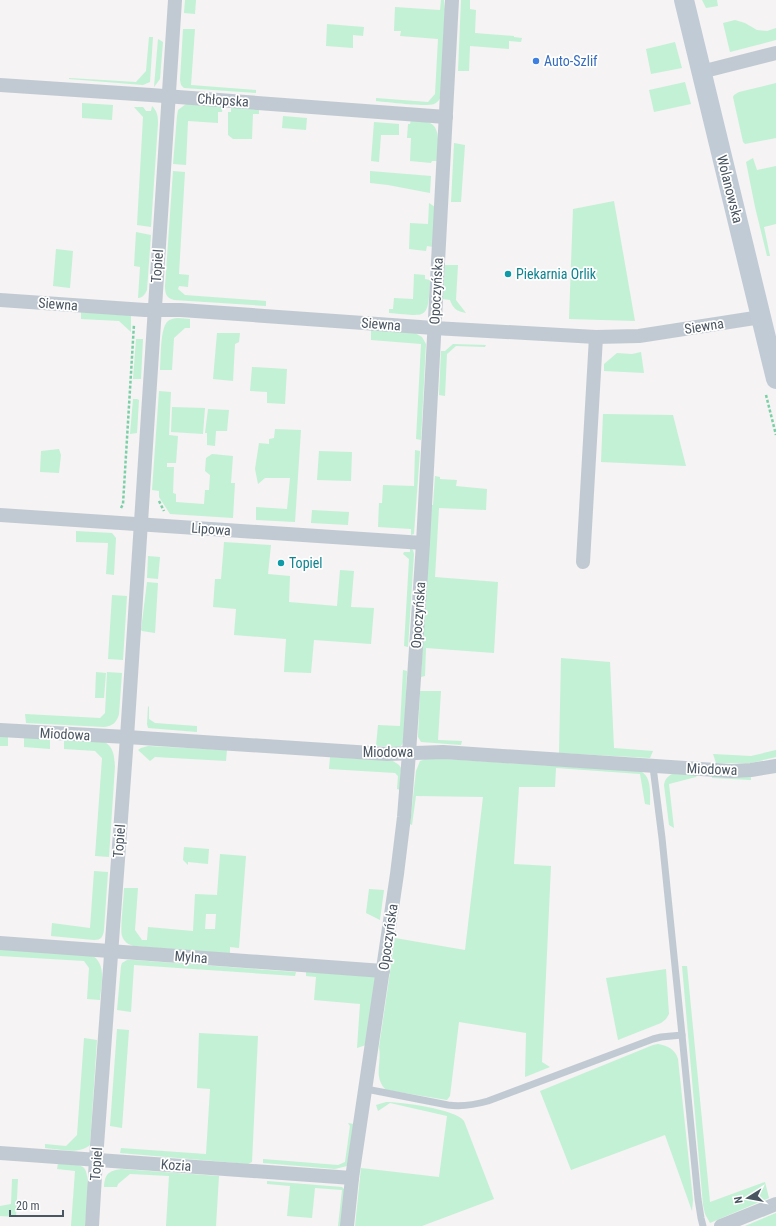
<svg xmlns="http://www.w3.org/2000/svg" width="776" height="1226" viewBox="0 0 776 1226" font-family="'Roboto Condensed',sans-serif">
  <rect width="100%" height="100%" fill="#f5f3f3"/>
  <!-- green -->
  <g fill="#c3f1d5" fill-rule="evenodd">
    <polygon points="185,0 196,0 195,14 184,13"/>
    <path d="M441 0H444L445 9 441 97C439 100 438 102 434 104 425 107 388 102 376 101V98L428 102 435 94 438 39 400 36 401 31H394L395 7 440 10Z"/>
    <polygon points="461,0 470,0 470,9 476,10 475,33 514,36 514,37 522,38 521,42 509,41 509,49 470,46 469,71 458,71"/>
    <polygon points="702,0 717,0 718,6 706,8"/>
    <polygon points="735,20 745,23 757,30 767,31 776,28 776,40 730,52 723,23"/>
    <polygon points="327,24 364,27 363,36 353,35 353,48 326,46"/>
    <polygon points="183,29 195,29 191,85 256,90 256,93 184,88 181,85 180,80"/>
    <polygon points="149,37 153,37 150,82 143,85 69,79 69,78 136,82 146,71"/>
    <polygon points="158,39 163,42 160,79 154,87"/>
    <polygon points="675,42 682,68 651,74 646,49"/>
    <polygon points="685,82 691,104 654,112 649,90"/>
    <polygon points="776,83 776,138 745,144 743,142 733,97 734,95 739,92"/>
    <polygon points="82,103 113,105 112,120 82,118"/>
    <polygon points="186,104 223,106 222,112 218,112 218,123 188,121 186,165 173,164 177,116 178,110"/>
    <path d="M152 106C157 111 158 115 158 123L151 227 137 225 143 117 134 107H143L146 111H151Z"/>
    <polygon points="231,106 259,108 259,114 253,114 252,139 233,139 228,135 228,112 231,112"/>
    <polygon points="283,116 307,118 306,130 282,128"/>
    <path d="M411 120C416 121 424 121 430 123 442 128 437 151 437 161H432L431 163 410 161 411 138H407L408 124H410Z"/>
    <polygon points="374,122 399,124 399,135 381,135 379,162 371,161"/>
    <polygon points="454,143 465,145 461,202 451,202"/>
    <polygon points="753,158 757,170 776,166 776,224 764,227 770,256 767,256 755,207 746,162"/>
    <path d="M173 171 185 172 179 274 189 275 188 287 179 286 178 289 185 295 266 301V306L174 300C166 298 165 293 165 286Z"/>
    <polygon points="370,171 431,176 430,193 388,185 370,183"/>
    <polygon points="614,201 635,321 569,319 573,209"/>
    <polygon points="429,203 435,207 433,247 427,246 426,251 409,249 410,223 428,224"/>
    <path d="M136 232 151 235 147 290C145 294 143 298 138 298L140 267 134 266Z"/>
    <polygon points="56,249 73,251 70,288 53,286"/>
    <path d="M445 265H458L456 300 466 313C457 311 453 309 450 300L443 299Z"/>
    <path d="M414 274 425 275V279L430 280C428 321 428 316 389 313V309H393L394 298 413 299Z"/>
    <polygon points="81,312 129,315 131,316 131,332 119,321 81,319"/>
    <path d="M178 318 190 319V328H185L174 338 172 370H160C161 359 160 330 167 322 170 319 174 318 178 318Z"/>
    <polygon points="371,330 415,333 422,337 426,344 421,440 416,439 421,344 371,340"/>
    <polygon points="217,333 240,333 239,342 235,344 233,381 213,379"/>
    <polygon points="136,339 143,339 141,379 133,379"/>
    <polygon points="453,344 486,345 485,347 456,346 447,354 445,396 439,395 441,351 445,351"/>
    <polygon points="641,352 644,373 604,371 604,364 617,353 632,354"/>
    <polygon points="252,367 287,369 285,404 267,403 267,392 250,391"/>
    <polygon points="159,391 171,392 169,435 178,436 176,463 167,463 167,467 174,467 173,493 176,494 176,502 204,504 205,490 209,490 210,475 205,471 206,458 212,454 233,456 231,483 235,483 233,518 170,514 159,497 159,491 152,490"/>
    <polygon points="133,399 137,399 139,400 137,433 130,434"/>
    <polygon points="172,407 205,408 203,434 171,432"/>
    <polygon points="208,409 229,410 227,431 216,431 215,446 207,445 207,433 205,433"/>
    <polygon points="603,414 673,415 686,466 601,462"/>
    <polygon points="275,429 301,430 295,522 256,520 256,507 287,509 290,478 265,478 258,484 255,469 259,443 269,444 269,439 274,438"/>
    <polygon points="59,449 61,455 59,473 40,472 41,451"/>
    <polygon points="415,450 420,451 414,534 411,535 411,529 378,527 379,503 382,503 383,485 414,486"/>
    <polygon points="319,451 352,452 351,481 317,480"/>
    <polygon points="435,476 440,477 440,479 457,480 456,486 487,489 486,510 439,508 435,577 498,582 494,653 426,648 425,676 421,677 431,505 433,505"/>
    <polygon points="312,510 349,512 348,525 311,523"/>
    <polygon points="76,531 112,533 116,538 114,575 106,574 108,543 76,542"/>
    <polygon points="224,542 271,545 268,574 290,576 289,602 337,606 340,570 354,571 351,607 374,608 371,644 314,640 311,673 284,672 286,639 234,635 236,609 213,607 215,579 221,579"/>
    <polygon points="410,548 413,550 414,554 408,647 404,646 409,559 403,554 404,552 410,552"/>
    <polygon points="148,556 160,557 158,579 147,578"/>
    <polygon points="147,582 158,583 155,633 142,631 141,630"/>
    <polygon points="112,595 127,596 123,660 108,659"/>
    <polygon points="561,658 610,662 614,748 653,751 650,758 559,753"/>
    <polygon points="403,670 407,671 404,741 401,746 398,747 376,746 378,725 400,726"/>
    <polygon points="96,672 106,673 104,698 95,698"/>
    <path d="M107 672 122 673 119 714C117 722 113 726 104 727L26 723 25 714 100 718 105 713Z"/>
    <polygon points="420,691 441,691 438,740 462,741 461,745 421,742 418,737"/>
    <polygon points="148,706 149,707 149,719 155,723 197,726 197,732 148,728 147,724"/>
    <rect x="0" y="736" width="8" height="10"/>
    <polygon points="24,737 50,738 50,749 24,747"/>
    <path d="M64 740 105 742C114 748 114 756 115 766L109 857 95 856 102 758 95 751 64 749Z"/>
    <polygon points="148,746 227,750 226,761 155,757 150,761 138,750 141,748"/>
    <polygon points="776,750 776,757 751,763 716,763 713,754 751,756"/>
    <polygon points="330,757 393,761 399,765 401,768 400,790 397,789 398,776 395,773 329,769"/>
    <path d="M428 758 640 771C652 776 650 794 650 805L645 804 640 774 556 768 555 787H519L514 864 551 866 542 1062 550 1067 525 1077 526 1033 459 1022 450 1096 447 1100 386 1090C373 1077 382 1063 379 1047L395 938 465 950 483 797 416 796 412 825 410 824 416 771 420 761Z"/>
    <path d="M672 774 697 775 696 777 669 784 674 828 669 825 664 785C665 779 667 777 672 774Z"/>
    <polygon points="712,776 751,777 751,780 712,778"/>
    <polygon points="184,847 209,849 208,864 188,862 188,865 183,860"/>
    <path d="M220 854 246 856 239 948 230 947V954L134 946C129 945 124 942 122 936 120 929 124 897 124 888H138L135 930 142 940H147L148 927 193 931 195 894 217 895ZM206 914H216L215 929H205Z"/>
    <path d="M94 871 108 872 104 930C103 937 101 940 94 940L51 936 52 923 90 928Z"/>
    <polygon points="369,889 384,890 380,920 366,913"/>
    <path d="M0 949 93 956C107 965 101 986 100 1000L87 999 89 968 84 961 0 956Z"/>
    <polygon points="127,960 134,960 296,972 295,976 134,965 131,1012 117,1010 121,966 122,963"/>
    <polygon points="682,966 687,966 710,1202 765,1182 769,1198 710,1223 705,1214 703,1205"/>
    <polygon points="666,969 669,1014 666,1019 661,1023 618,1040 606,978"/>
    <polygon points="306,972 376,976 366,1045 357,1048 360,1004 314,1000 316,977 306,976"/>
    <polygon points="117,1029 129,1030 122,1128 110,1126"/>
    <polygon points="199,1033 258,1036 252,1162 248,1164 120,1153 121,1148 206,1154 210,1089 197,1088"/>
    <path d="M84 1038 97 1040 90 1145C78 1155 59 1149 45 1148V1144L66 1146 77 1135Z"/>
    <path d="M658 1044C668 1046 675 1049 678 1059L693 1200 692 1211 665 1135 571 1170 540 1091 653 1045Z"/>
    <path d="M386 1102C400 1102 456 1109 464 1121L494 1199 422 1226H355L361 1168 439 1177 447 1116 390 1103 378 1111 376 1105Z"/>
    <polygon points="348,1123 354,1124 347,1166 335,1169 263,1163 263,1159 338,1165 345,1162 350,1126"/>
    <path d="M58 1163C65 1164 76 1163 83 1167 92 1173 86 1215 85 1226H71L75 1171 57 1169Z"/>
    <path d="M121 1169 219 1176 216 1226H166L169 1176 130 1174 118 1184 117 1187H104C105 1173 109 1171 121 1169Z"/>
    <polygon points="12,1179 18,1179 16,1217 0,1216 0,1206 11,1204"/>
    <polygon points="267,1181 342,1187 345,1190 341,1226 338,1226 342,1190 315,1188 312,1218 287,1216 290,1186 267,1184"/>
    <polygon points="776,1213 776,1226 745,1226"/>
  </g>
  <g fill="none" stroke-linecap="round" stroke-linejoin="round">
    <!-- path -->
    <g stroke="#7ad0a6" stroke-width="2.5" stroke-dasharray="3 2" stroke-linecap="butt">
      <polyline points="766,395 776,435"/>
      <polyline points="159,501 164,511"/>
      <polyline points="121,508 123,504 134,324"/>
    </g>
    <!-- lane -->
    <g stroke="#c1cad2" stroke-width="7">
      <polyline points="682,1035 698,1199 701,1218 703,1226"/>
      <path d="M366 1089 448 1105C462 1107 474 1105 488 1101L653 1039 661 1037 682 1035 662 838 653 767"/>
    </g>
    <!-- street -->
    <g stroke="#c1cad2" stroke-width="14">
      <polyline points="701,72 776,53"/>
      <polyline points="0,85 151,95 446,117"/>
      <polyline points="0,300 145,310 181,310 434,328 596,337 639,336 761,317"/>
      <polyline points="0,515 423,543"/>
      <polyline points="583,562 596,337"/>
      <polyline points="0,730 127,737 387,754 443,752 731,771 751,770 776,766"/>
      <polyline points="0,943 383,971"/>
      <polyline points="0,1153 352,1178"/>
      <polyline points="92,1226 96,1159 127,737 175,0"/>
      <polyline points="347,1226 352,1178 397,874 404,817 409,753 423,543 452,0"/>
      <polyline points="721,1226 776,1204"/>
    </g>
    <!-- secondary -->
    <polyline stroke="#c1cbd6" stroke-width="20" points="684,0 776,379"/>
  </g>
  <!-- markers -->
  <circle fill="#3f7fe0" stroke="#fff" stroke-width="1.5" cx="536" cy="61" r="4"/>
  <g fill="#0f9aa8" stroke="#fff" stroke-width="1.5">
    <circle cx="508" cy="274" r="4"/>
    <circle cx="281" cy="563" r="4"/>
  </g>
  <g text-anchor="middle" stroke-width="3.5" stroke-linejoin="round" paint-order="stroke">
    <!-- shop labels -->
    <g font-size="14" fill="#366cbe" stroke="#fff" text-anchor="start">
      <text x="544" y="66">Auto-Szlif</text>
    </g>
    <!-- street labels -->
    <g font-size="14" fill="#4a5661" stroke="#fff">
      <text transform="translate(223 100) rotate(4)" y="5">Chłopska</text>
      <text transform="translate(730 189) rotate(76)" y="5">Wolanowska</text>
      <text transform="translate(157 266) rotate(-86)" y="5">Topiel</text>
      <text transform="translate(436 291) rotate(-87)" y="5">Opoczyńska</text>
      <text transform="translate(58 304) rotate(4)" y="5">Siewna</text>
      <text transform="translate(381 324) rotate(4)" y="5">Siewna</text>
      <text transform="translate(704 326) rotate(-9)" y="5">Siewna</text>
      <text transform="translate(211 529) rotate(4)" y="5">Lipowa</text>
      <text transform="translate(418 615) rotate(-86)" y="5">Opoczyńska</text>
      <text transform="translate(65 734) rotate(3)" y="5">Miodowa</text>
      <text x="388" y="757">Miodowa</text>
      <text transform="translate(712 769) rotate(2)" y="5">Miodowa</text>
      <text transform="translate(119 841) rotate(-86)" y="5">Topiel</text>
      <text transform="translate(388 937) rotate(-82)" y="5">Opoczyńska</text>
      <text transform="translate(191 957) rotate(4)" y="5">Mylna</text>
      <text transform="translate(96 1164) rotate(-86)" y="5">Topiel</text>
      <text transform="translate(176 1165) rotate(4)" y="5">Kozia</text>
    </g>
    <!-- culture labels -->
    <g font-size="14" fill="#0d838f" stroke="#fff" text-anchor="start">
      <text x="516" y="279">Piekarnia Orlik</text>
      <text x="289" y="568">Topiel</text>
    </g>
  </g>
  <!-- north arrow -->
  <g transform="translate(748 1198) rotate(259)" stroke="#ffffff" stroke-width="3" paint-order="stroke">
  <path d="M0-3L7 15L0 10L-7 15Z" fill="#4a5661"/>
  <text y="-6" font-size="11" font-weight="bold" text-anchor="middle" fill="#4a5661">N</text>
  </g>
  <!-- scale -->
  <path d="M10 1210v6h53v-6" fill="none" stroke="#4a5661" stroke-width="2"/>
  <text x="16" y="1210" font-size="12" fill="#4a5661" stroke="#ffffff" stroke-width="3" paint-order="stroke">20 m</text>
</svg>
